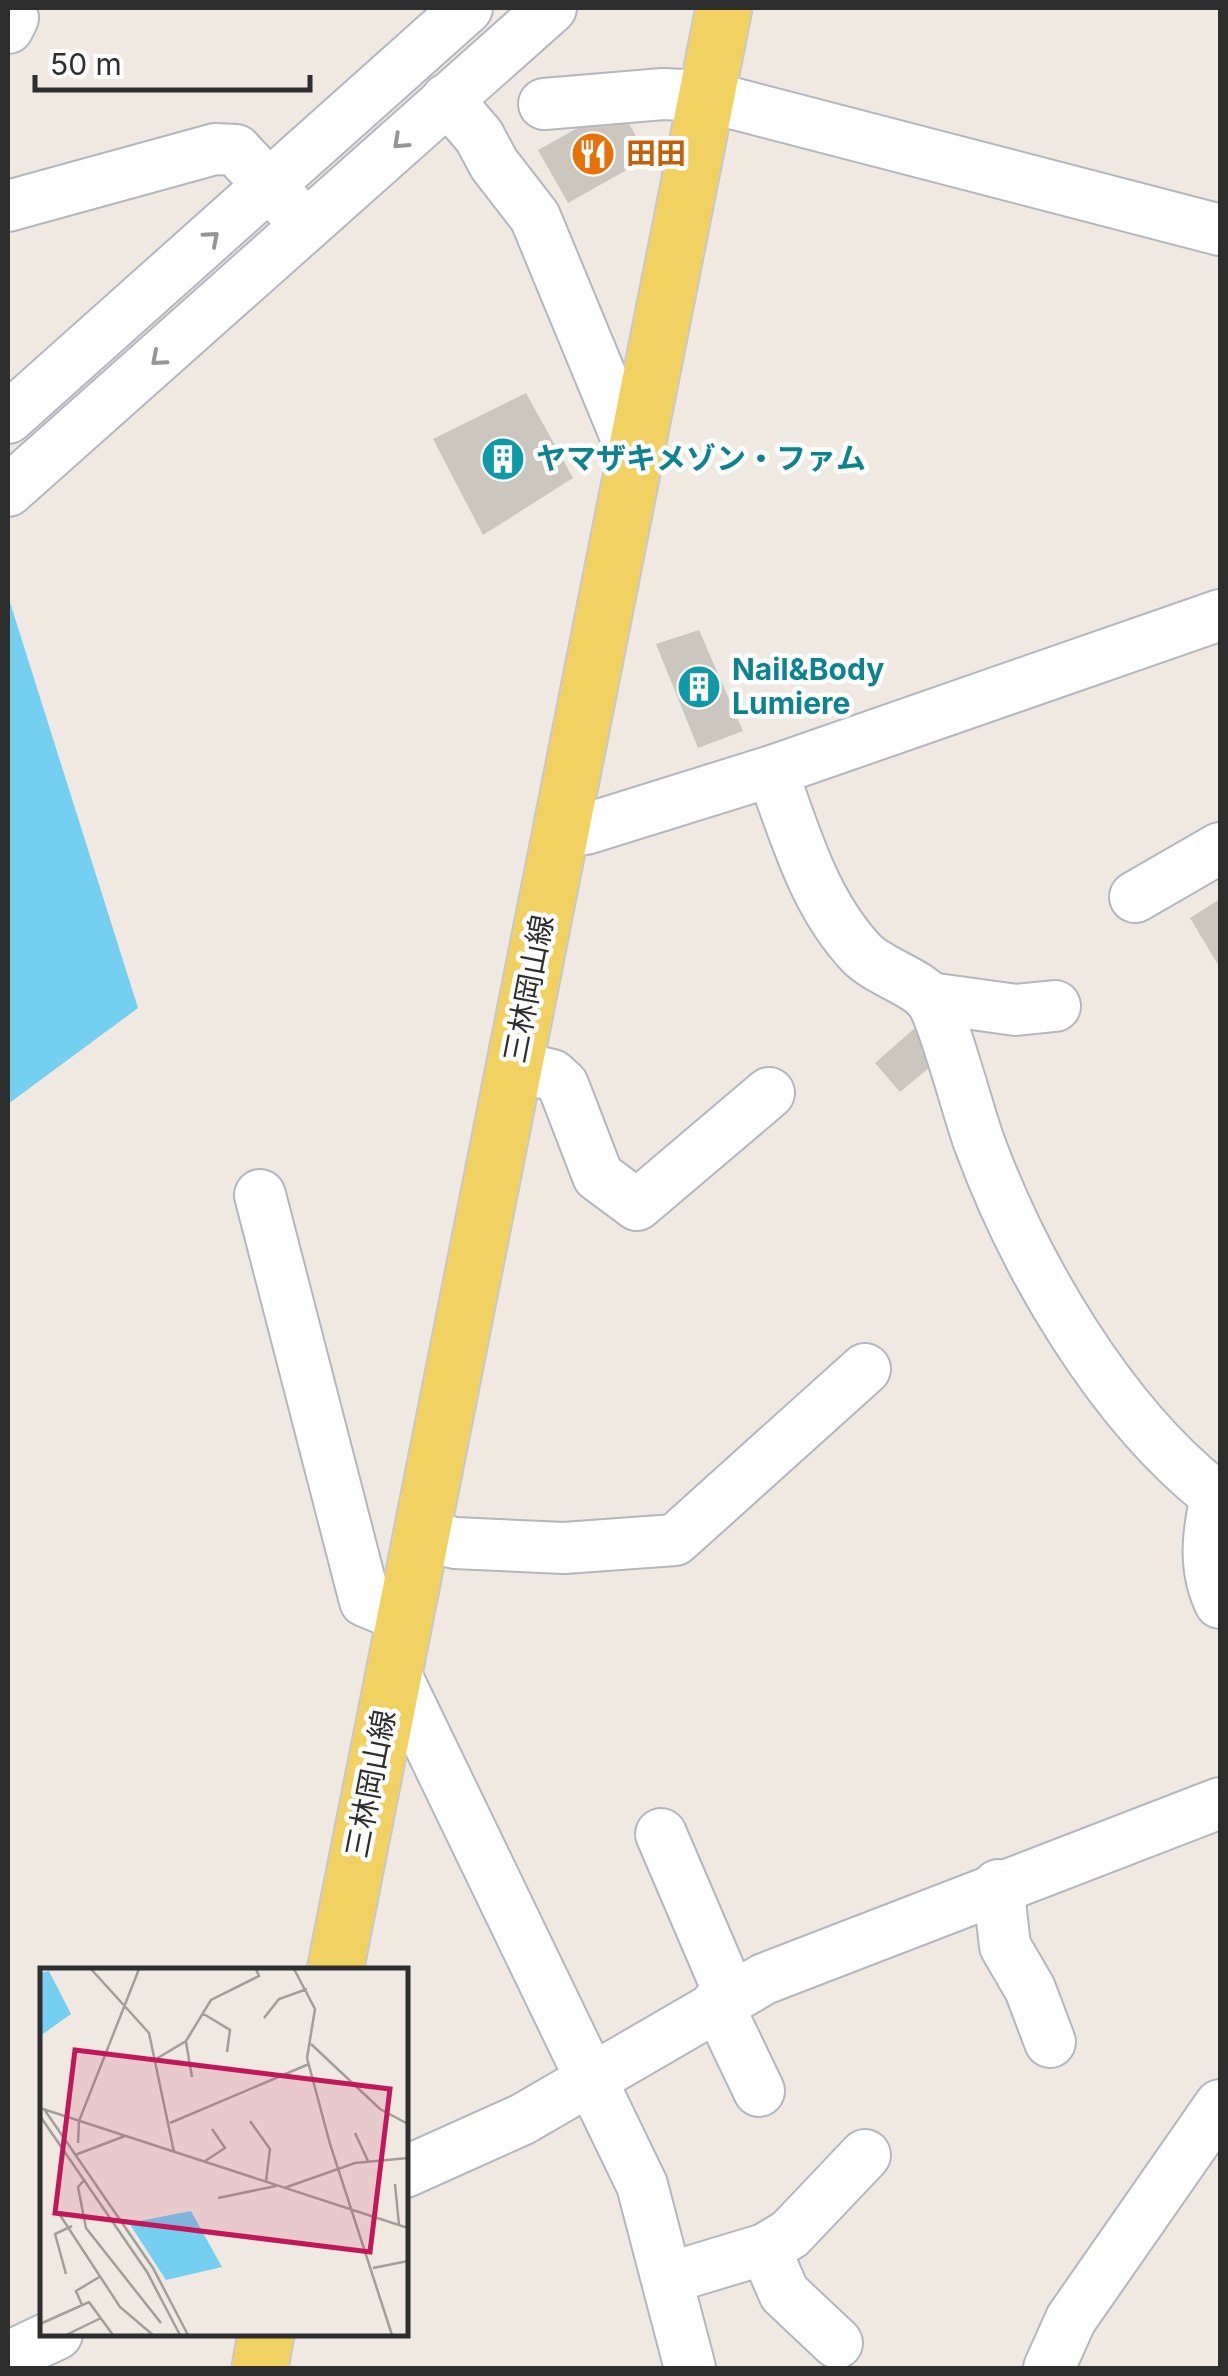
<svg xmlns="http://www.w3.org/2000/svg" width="1228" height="2376" viewBox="0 0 1228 2376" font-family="Inter,'Noto Sans JP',sans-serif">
  <rect width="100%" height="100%" fill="#efe9e1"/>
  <!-- water -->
  <polygon fill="#75cff0" points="8,596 138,1008 8,1104"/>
  <!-- building -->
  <g fill="#cbc7bf">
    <polygon points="619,105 648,158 568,203 538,150"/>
    <polygon points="526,393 573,478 483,535 433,439"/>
    <polygon points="699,630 743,731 698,748 656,644"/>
    <polygon points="1220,899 1220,968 1190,918"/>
    <polygon points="916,1027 942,1057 900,1092 875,1063"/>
  </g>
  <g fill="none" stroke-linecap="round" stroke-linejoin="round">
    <defs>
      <g id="minor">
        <polyline points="8,28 13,18"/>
        <polyline points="447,99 479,136 494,164 535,217 633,454"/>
        <polyline points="544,104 663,94 705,96 1220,230"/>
        <polyline points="8,206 215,149 236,150 293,211"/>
        <polyline points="8,418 467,8"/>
        <polyline points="8,491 551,8"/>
        <path d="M772 771C795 834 814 903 861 953 878 971 917 982 930 999 944 1018 968 1112 979 1142 1025 1267 1110 1413 1216 1496 1208 1533 1203 1568 1220 1603"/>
        <polyline points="560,824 586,829 772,771 1220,615"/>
        <polyline points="1135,897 1220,848"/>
        <polyline points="929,998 1016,1010 1055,1006"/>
        <polyline points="515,1066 552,1075 563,1085 598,1176 637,1205 769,1093"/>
        <polyline points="260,1195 365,1601 404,1617"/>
        <polyline points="421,1535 455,1543 564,1548 675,1540 865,1369"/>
        <polyline points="393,1669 642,2185 690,2368"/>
        <polyline points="661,1834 730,1995"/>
        <polyline points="998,1885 1005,1946 1030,1989 1050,2042"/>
        <polyline points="717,2003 759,2091"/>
        <polyline points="405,2172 523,2119 764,1979 1220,1803"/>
        <polyline points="765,2249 784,2293 837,2343"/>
        <polyline points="669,2278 765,2249 790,2234 865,2155"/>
        <polyline points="8,2357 57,2334"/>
        <polyline points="1049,2368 1071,2319 1220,2105"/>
      </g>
      <g id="major">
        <polyline points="335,1971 724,8"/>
        <polyline points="260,2368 266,2334"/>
      </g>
    </defs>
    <!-- minor casing -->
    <use href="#minor" stroke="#b4b7c1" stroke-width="54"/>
    <!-- major casing -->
    <use href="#major" stroke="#c9c9c9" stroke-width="59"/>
    <!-- minor -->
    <use href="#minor" stroke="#fff" stroke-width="50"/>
    <!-- major -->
    <use href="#major" stroke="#f2d163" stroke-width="55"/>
  </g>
  <!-- one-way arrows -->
  <defs><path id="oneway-chevron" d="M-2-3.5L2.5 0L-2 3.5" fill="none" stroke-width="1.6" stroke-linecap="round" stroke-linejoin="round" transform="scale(2.5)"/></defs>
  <g stroke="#969696">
    <use href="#oneway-chevron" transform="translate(400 142) rotate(137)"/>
    <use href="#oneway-chevron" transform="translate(212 238) rotate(-41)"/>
    <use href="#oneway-chevron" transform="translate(158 359) rotate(139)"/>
  </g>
  <!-- icons -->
  <defs>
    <symbol id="restaurant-disc" viewBox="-11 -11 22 22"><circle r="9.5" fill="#e8710a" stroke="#fff"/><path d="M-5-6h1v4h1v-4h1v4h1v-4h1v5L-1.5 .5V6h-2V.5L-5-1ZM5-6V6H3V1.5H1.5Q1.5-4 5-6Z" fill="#fff"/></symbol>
    <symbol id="building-disc" viewBox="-11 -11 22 22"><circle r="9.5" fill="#0f9aa8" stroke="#fff"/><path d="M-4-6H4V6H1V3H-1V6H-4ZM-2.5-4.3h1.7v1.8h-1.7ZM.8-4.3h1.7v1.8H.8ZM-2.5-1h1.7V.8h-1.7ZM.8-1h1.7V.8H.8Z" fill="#fff"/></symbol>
  </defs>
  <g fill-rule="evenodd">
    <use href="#restaurant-disc" x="568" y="129" width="50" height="50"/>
    <use href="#building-disc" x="478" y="434" width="50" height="50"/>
    <use href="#building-disc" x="674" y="662" width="50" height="50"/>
  </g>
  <g text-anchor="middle" stroke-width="9" stroke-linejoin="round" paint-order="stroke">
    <!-- food labels -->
    <g font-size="30" font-weight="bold" fill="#c56008" stroke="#fff" text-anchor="start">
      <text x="626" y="164">田田</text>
    </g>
    <!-- culture labels -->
    <g font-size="30" font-weight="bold" fill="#0d838f" stroke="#fff" text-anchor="start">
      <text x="536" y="469">ヤマザキメゾン・ファム</text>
      <text x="732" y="680">Nail&amp;Body<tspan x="732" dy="34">Lumiere</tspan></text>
    </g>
    <!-- street labels -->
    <g font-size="30" fill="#2e2e2e" stroke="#fff">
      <text transform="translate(529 989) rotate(-79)" y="10">三林岡山線</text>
      <text transform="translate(371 1784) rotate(-79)" y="10">三林岡山線</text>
    </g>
  </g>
  <!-- overview -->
  <g transform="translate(40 1968)">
    <rect width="368" height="368" fill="#efe9e1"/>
    <path d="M9 3 31 46 0 68V5ZM151 243 182 299 126 312 89 255Z" fill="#75cff0"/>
    <path fill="none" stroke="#a29e99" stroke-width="2.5" d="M51 1 109 65 134 184M254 1 275 41 267 90 290 176 352 367M162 45 190 62 187 84M224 50 239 31 267 21M146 74 152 109M271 76 340 141 368 156M116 91 146 73 171 32 219 8 216 1M0 140 368 260M4 141 113 300 148 367M0 148 107 304 140 367M210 153 230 181 226 213M130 155 269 96M315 165 328 193M38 175 39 153 99 1M35 187 85 168M165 193 185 180 172 161M45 211 38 219 46 260 121 355M355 216 359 257M244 220 315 195 368 190M178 230 236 218M18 244 80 339 113 367M333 300 368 293M26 306 15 266 32 258M42 337 36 323 61 308M0 356 49 334 73 367M26 367 61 350"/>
    <path fill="#c2185b" fill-opacity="0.15" stroke="#c2185b" stroke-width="5" d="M35 82 350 121 330 284 15 245Z"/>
    <rect width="368" height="368" fill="none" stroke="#2e2e2e" stroke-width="5"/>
  </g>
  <!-- border -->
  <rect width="1228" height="2376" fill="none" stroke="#2e2e2e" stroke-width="20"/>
  <!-- scale -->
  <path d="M35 75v15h275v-15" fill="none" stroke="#2e2e2e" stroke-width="5"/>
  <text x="50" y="75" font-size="30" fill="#2e2e2e" stroke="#ffffff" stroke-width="8" paint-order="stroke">50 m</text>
</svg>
